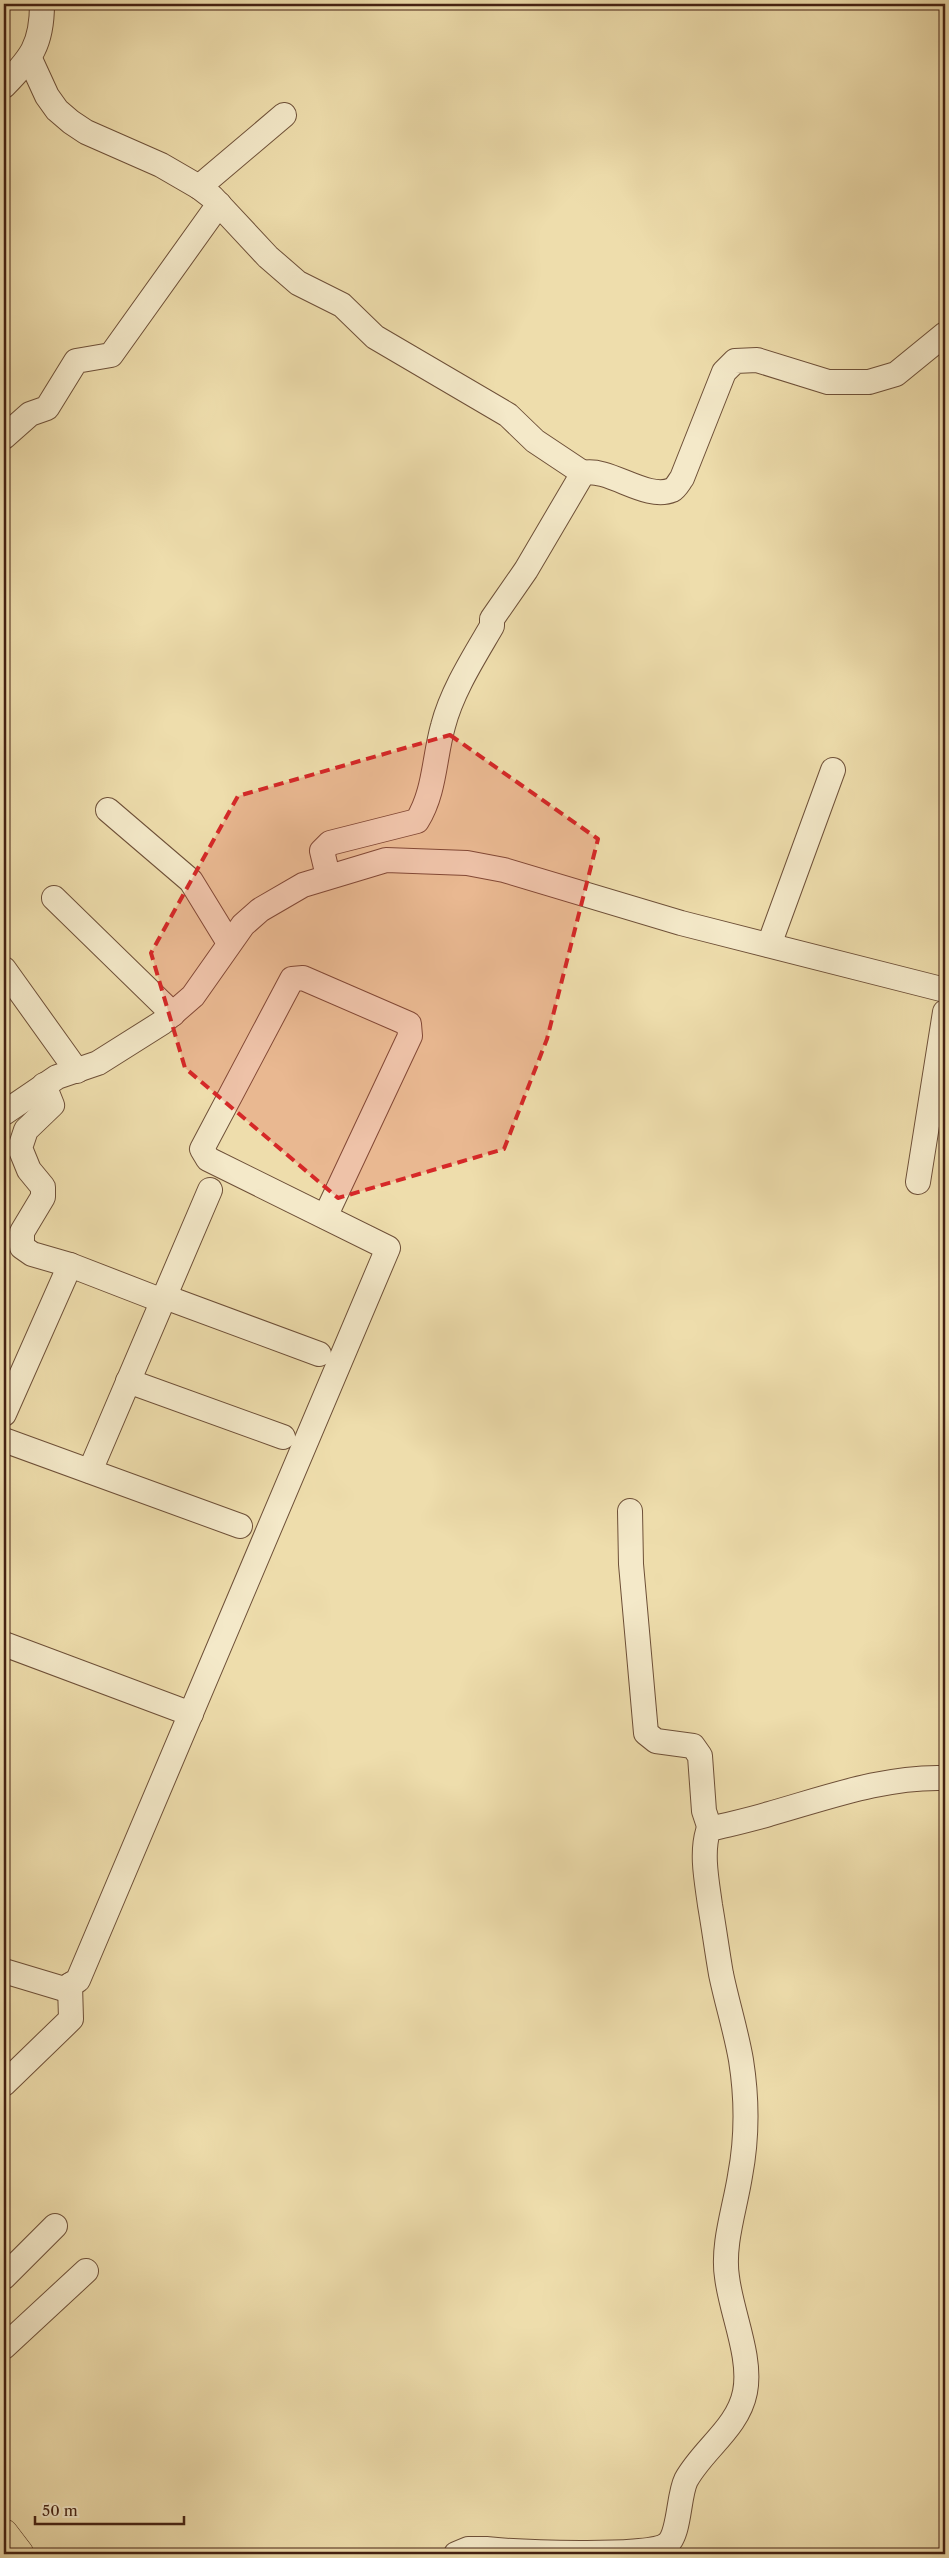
<svg xmlns="http://www.w3.org/2000/svg" width="949" height="2558" viewBox="0 0 949 2558" font-family="'Libre Caslon Text',serif">
  <rect width="100%" height="100%" fill="#eeddac"/>
  <filter id="stains"><feTurbulence type="fractalNoise" baseFrequency=".004" numOctaves="4"/><feColorMatrix values="0 0 0 0 .2 0 0 0 0 .09 0 0 0 0 .02 0 0 0 .5 -.17"/></filter>
  <radialGradient id="worn" r=".72"><stop offset=".6" stop-color="#630" stop-opacity="0"/><stop offset="1" stop-color="#630" stop-opacity=".3"/></radialGradient>
  <g fill="none" stroke-linecap="round" stroke-linejoin="round">
    <defs>
      <g id="minor">
        <polyline points="30,59 47,96 57,110 71,122 86,132 161,165 199,187 212,197 268,257 298,283 342,305 375,337 508,415 535,441 583,473"/>
        <path d="M4 86C31 58 42 45 42 4"/>
        <polyline points="199,187 284,115"/>
        <polyline points="4,437 30,414 47,408 76,361 111,355 219,204"/>
        <polyline points="108,810 191,881 229,943"/>
        <path d="M328 876 322 851 330 843 417 821C435 792 434 758 443 726 452 691 474 657 492 626V619L526 570 583 473C609 467 646 501 672 490 676 488 679 482 682 478L724 372 735 361 757 360 828 382H869L896 374 945 334"/>
        <polyline points="54,898 173,1014"/>
        <polyline points="769,945 833,770"/>
        <polyline points="4,969 77,1071"/>
        <polyline points="44,1085 52,1105 26,1130 20,1148 29,1170 43,1187 43,1197 22,1232 22,1247 32,1254 70,1265 163,1301"/>
        <polyline points="4,1113 57,1077 98,1063 163,1022 193,996 243,925 260,910 303,885 386,860 467,863 504,870 681,923 945,990"/>
        <polyline points="918,1182 945,1012"/>
        <polyline points="165,1297 319,1354"/>
        <polyline points="128,1381 283,1437"/>
        <polyline points="4,1414 70,1265"/>
        <polyline points="4,1440 240,1526"/>
        <polyline points="90,1471 210,1190"/>
        <polyline points="630,1511 631,1564 646,1733 656,1741 693,1746 700,1756 704,1811 710,1829"/>
        <polyline points="4,1644 191,1714"/>
        <polyline points="4,1971 64,1989 78,1980 388,1248 208,1159 202,1149 292,979 303,978 409,1024 410,1036 325,1217"/>
        <polyline points="4,2084 71,2019 70,1985"/>
        <polyline points="4,2277 55,2226"/>
        <polyline points="4,2347 86,2271"/>
        <path d="M456 2554 468 2549H486C515 2552 647 2558 666 2545 680 2536 678 2496 686 2480 703 2449 738 2428 745 2392 752 2357 731 2312 727 2277 722 2245 735 2208 740 2176 747 2139 747 2098 741 2060 736 2031 727 2003 721 1974 717 1951 714 1928 710 1905 707 1882 701 1854 708 1831L710 1829C730 1824 750 1820 769 1814 826 1798 885 1776 945 1778"/>
      </g>
      <polyline id="major" points="4,2533 20,2554"/>
    </defs>
    <!-- minor casing -->
    <use href="#minor" stroke="#6e5038" stroke-width="26"/>
    <!-- major casing -->
    <use href="#major" stroke="#442112" stroke-width="29"/>
    <!-- minor -->
    <use href="#minor" stroke="#f4e9c9" stroke-width="24"/>
    <!-- major -->
    <use href="#major" stroke="#eeddac" stroke-width="28"/>
  </g>
  <!-- marked area -->
  <path fill="#d62828" fill-opacity="0.2" stroke="#d62828" stroke-width="4" stroke-dasharray="10 6" stroke-linejoin="round" d="M450 735 598 839 547 1039 504 1149 338 1198 185 1068 151 953 238 796Z"/>
  <!-- margin -->
  <rect width="949" height="2558" fill="none" stroke="#eeddac" stroke-width="20"/>
  <rect x="5" y="5" width="939" height="2548" fill="none" stroke="#442112" stroke-width="2.5"/>
  <rect x="10" y="10" width="929" height="2538" fill="none" stroke="#442112"/>
  <!-- scale -->
  <path d="M35 2516v8h149v-8" fill="none" stroke="#442112" stroke-width="2.5"/>
  <text x="42" y="2516" font-size="15" fill="#442112" stroke="#f4e9c9" stroke-width="4" paint-order="stroke">50 m</text>
  <rect width="100%" height="100%" filter="url(#stains)"/>
  <rect width="100%" height="100%" fill="url(#worn)"/>
</svg>
